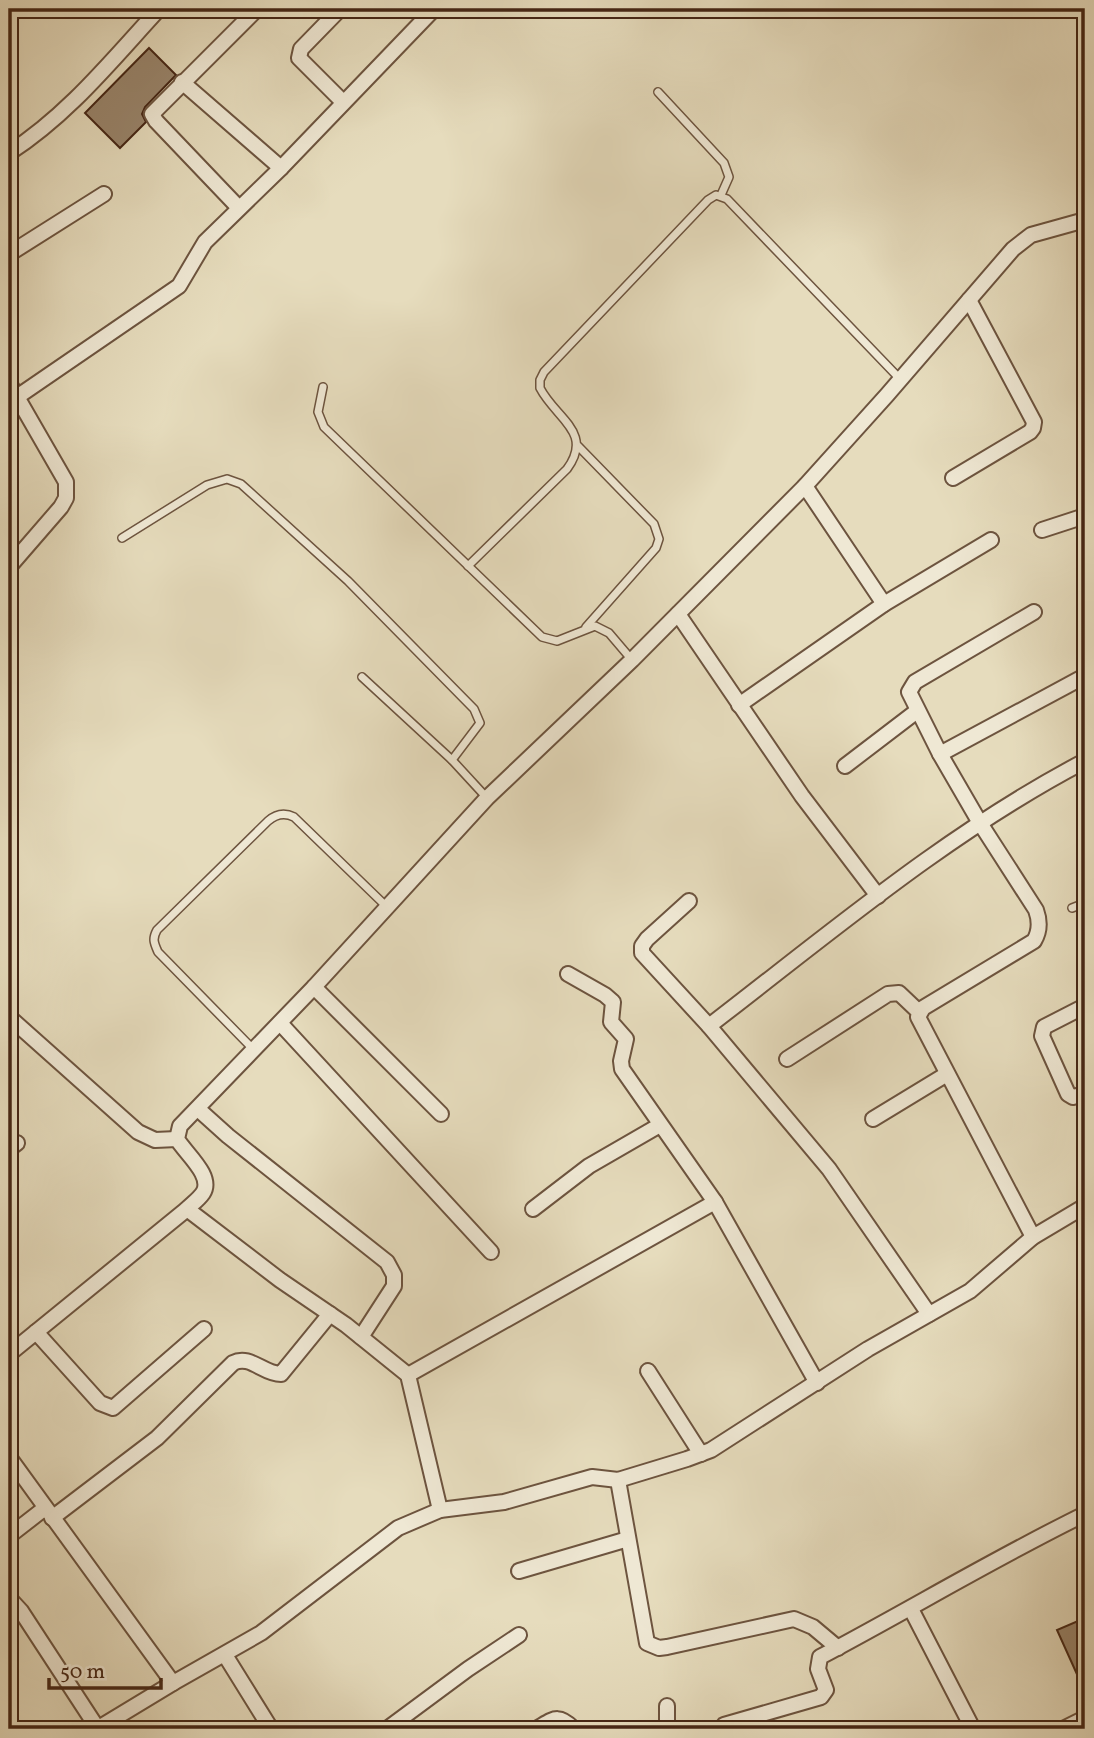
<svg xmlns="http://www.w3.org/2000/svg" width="1094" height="1738" viewBox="0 0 1094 1738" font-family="Vollkorn,serif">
  <rect width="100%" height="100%" fill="#e6dcbd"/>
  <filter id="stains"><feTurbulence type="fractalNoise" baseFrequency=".00286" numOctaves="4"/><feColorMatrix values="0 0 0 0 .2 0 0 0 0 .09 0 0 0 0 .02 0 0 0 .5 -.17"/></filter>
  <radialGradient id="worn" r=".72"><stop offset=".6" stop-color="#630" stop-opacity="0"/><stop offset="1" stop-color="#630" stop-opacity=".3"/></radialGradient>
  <!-- building -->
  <g fill="#99856c" stroke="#452615" stroke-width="2">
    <polygon points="149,48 176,75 145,107 142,114 146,122 120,148 85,113"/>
    <polygon points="1085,1618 1085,1692 1057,1630"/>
  </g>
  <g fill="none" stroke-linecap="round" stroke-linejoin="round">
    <defs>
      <g id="service">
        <polyline points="658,92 724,163 729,177 721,195"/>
        <polyline points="323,387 318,412 324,427 542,637 557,641 595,626 609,633 632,660"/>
        <polyline points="578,446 654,524 659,539 656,548 586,627"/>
        <polyline points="122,538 207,485 227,479 241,484 348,581 474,709 480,723 452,760"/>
        <path d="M468 566 567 469C594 432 556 419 540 388V380L544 372 708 200 716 195 727 199 900 379"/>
        <polyline points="362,677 452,760 487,798"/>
        <polyline points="1072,908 1085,903"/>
        <path d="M254 1050 158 952C154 943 152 939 157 930L268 821C276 814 284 812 294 817L387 907"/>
      </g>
      <g id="minor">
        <polyline points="340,9 301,49 299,58 343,102"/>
        <polyline points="182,82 281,168"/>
        <path d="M9 153C69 114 111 61 159 9"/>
        <polyline points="239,208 156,121 152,114 257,9"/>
        <polyline points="9,254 104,194"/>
        <polyline points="9,383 66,482 66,498 61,507 9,567"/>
        <polyline points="17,397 179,286 205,242 281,168 434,9"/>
        <polyline points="953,478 1030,432 1033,428 1034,422 969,300"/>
        <polyline points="805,486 884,604"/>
        <polyline points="1042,530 1085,516"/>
        <polyline points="678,614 802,796 878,896"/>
        <polyline points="739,705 884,604 991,540"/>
        <polyline points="940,754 1085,676"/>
        <polyline points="845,766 917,711"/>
        <polyline points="689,901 647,939 642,946 642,953 709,1026 829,1169 929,1314"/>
        <polyline points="568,974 605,995 613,1002 611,1022 626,1039 621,1061 622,1069 715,1202 817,1383"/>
        <polyline points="314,987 441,1114"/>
        <polyline points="1085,1006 1044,1027 1042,1036 1068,1094 1073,1097 1085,1094"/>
        <polyline points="9,1017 138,1132 155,1140 177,1139"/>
        <polyline points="280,1023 491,1252"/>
        <path d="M709 1026C830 933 949 832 1085 761"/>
        <polyline points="787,1059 888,994 899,993 919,1012"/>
        <polyline points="198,1109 228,1136 387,1262 394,1275 394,1286 361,1337"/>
        <polyline points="873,1119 947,1074"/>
        <polyline points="9,1149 17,1143"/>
        <polyline points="187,1209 280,1280 346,1325 408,1375 440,1510"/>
        <polyline points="533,1209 589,1166 660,1125"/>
        <path d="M1033 1237 918 1017 923 1008 1034 941C1040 931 1040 921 1036 910L980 823 940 754 909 692 915 682 1034 612"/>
        <polyline points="36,1332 100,1403 113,1408 204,1329"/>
        <path d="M9 1354 187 1209C192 1204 199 1199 203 1193 214 1176 185 1153 177 1139L180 1126 314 987 487 798 632 660 805 486 887 395 1013 249 1031 235 1085 220"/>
        <polyline points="648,1371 701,1454"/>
        <polyline points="408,1375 715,1202"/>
        <polyline points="9,1457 173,1683"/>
        <polyline points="618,1480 647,1643 659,1648 667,1647 794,1619 813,1627 838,1648"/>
        <path d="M52 1518 157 1438 233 1363C250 1354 263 1374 281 1374L330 1314"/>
        <polyline points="9,1536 45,1508"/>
        <polyline points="519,1571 628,1539"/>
        <polyline points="9,1598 21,1611 98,1729"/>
        <polyline points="911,1609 973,1729"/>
        <polyline points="225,1655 271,1729"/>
        <polyline points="667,1706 667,1729"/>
        <path d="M724 1725 821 1697 826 1690 818 1669 820 1657C909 1610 995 1558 1085 1514"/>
        <polyline points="97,1729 173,1683 261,1633 398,1528 440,1510 504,1502 592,1477 618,1480 687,1459 711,1450 868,1349 970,1291 1033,1237 1085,1206"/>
        <polyline points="387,1729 468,1669 519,1635"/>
        <path d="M536 1729C554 1719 558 1713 574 1729"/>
        <polyline points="1063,1729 1085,1718"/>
      </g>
    </defs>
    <!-- service casing -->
    <use href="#service" stroke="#6d543f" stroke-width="10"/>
    <!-- minor casing -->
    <use href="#minor" stroke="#6d543f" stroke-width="18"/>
    <!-- service -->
    <use href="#service" stroke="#efe8d4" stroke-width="7"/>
    <!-- minor -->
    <use href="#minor" stroke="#efe8d4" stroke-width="14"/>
  </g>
  <!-- margin -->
  <rect width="1094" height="1738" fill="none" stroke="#e6dcbd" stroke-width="35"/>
  <rect x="10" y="10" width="1073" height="1717" fill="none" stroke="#452615" stroke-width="3.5"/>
  <rect x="18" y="18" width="1059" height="1703" fill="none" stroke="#452615" stroke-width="2"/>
  <!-- scale -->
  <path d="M49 1678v10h112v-10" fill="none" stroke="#452615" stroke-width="3.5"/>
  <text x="60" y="1678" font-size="21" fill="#452615" stroke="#efe8d4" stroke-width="5" paint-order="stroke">50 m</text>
  <rect width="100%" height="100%" filter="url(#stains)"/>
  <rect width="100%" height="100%" fill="url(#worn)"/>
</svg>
